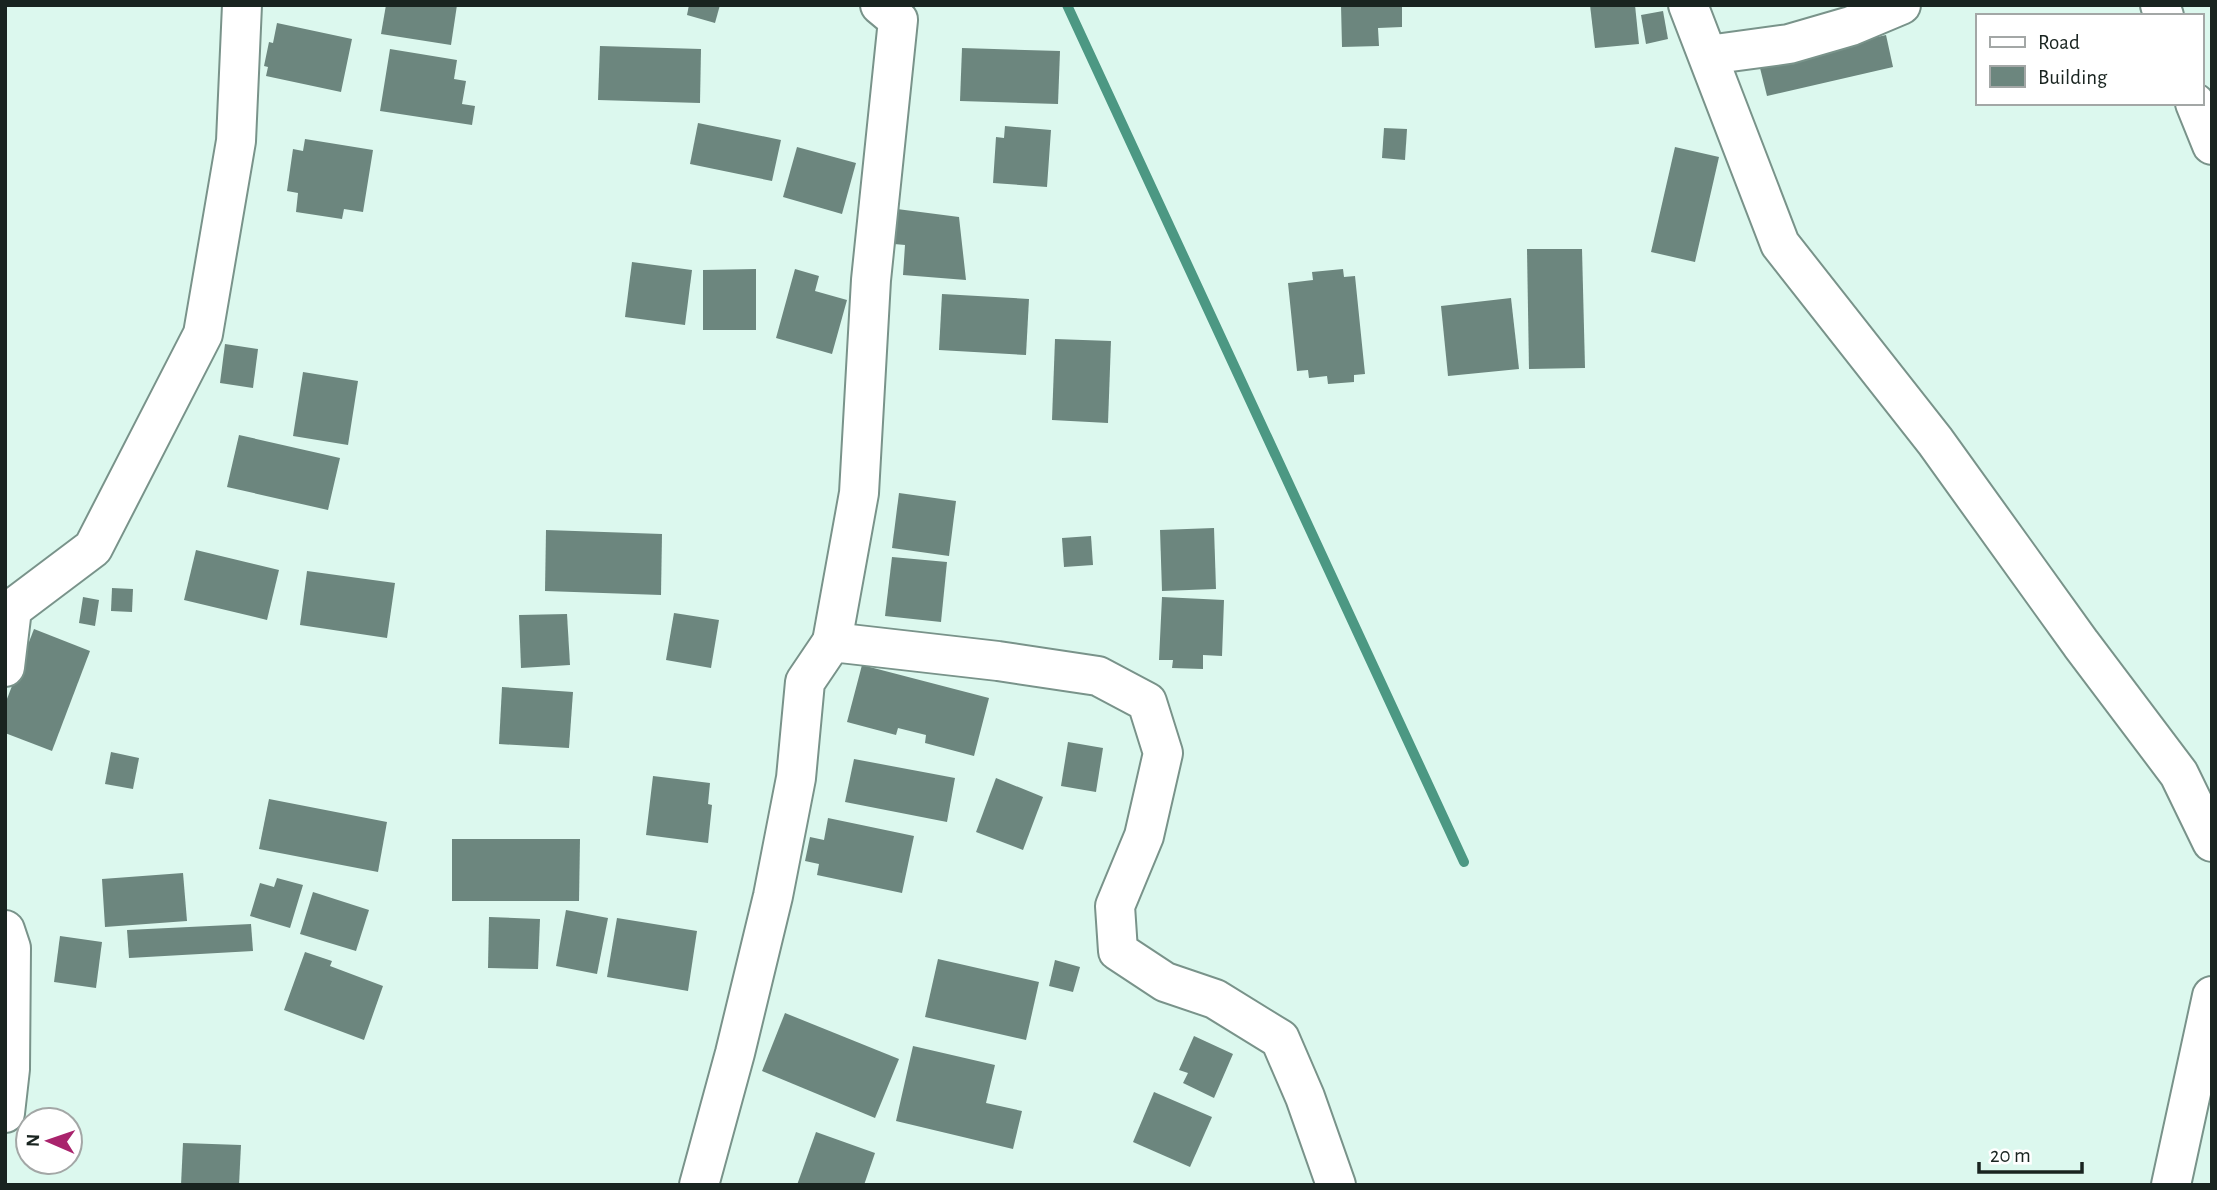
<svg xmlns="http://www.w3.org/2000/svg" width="2217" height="1190" viewBox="0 0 2217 1190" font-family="'Alegreya Sans',sans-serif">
  <rect width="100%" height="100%" fill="#dcf8ee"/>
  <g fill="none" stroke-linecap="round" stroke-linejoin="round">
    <!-- stream -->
    <polyline stroke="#4c9883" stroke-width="10" points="1067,5 1464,862"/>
  </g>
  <!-- building -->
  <g fill="#6c867e">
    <polygon points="386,5 457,5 451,45 381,34"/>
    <polygon points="689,5 720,5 715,23 687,15"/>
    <polygon points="1341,5 1402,5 1402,27 1378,28 1379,46 1342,47"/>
    <polygon points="1590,5 1635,5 1639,44 1595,48"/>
    <polygon points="1663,11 1668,39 1646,44 1641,15"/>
    <polygon points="277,23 352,39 341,92 266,76 268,67 264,66 269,42 273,43"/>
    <polygon points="1886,35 1893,67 1767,96 1759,64"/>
    <polygon points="600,46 701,49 700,103 598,100"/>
    <polygon points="962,48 1060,51 1058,104 960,101"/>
    <polygon points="390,49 457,60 454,79 466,81 462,104 475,106 472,125 380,111"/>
    <polygon points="698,123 781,140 772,181 690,164"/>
    <polygon points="1005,126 1051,130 1047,187 993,183 996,137 1004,138"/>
    <polygon points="1384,128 1407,129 1405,160 1382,158"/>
    <polygon points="305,139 373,150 363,212 344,209 342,219 296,212 298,193 287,191 293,149 303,151"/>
    <polygon points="797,147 856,163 842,214 783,197"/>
    <polygon points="1675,147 1719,157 1695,262 1651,252"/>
    <polygon points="897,209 959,217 966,280 903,275 905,245 894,244"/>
    <polygon points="1527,249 1582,249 1585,368 1529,369"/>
    <polygon points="632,262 692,270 685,325 625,317"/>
    <polygon points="756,269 756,330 703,330 703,270"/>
    <polygon points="795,269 819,276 815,291 847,300 832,354 776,338"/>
    <polygon points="1343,269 1344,277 1355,276 1365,374 1354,375 1354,382 1328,384 1327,376 1309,378 1308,370 1297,371 1288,283 1313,280 1312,272"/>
    <polygon points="942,294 1029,299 1026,355 939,350"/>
    <polygon points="1511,298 1519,369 1448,376 1441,306"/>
    <polygon points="1055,339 1111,341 1108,423 1052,420"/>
    <polygon points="225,344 258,349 253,388 220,383"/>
    <polygon points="303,372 358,381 348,445 293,436"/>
    <polygon points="239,435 340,458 328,510 227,487"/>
    <polygon points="899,493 956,501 949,556 892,548"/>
    <polygon points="1214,528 1216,589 1162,591 1160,530"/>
    <polygon points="546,530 662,534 661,595 545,591"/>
    <polygon points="1091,536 1093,565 1064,567 1062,538"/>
    <polygon points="196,550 279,570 267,620 184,600"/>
    <polygon points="892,557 947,562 941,622 885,616"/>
    <polygon points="307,571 395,583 387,638 300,625"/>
    <polygon points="112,588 133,589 132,612 111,611"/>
    <polygon points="83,597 99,600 95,626 79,623"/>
    <polygon points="1162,597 1224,600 1222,656 1203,655 1203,669 1172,668 1173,660 1159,660"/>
    <polygon points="674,613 719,620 711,668 666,660"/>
    <polygon points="567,614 570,665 521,668 519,615"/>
    <polygon points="34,629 90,651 52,751 5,733 5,704"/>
    <polygon points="862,665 989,698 974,756 925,743 926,735 898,728 896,735 847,722"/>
    <polygon points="502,687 573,692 569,748 499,744"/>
    <polygon points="1068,742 1103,748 1096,792 1061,786"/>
    <polygon points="111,752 139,758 133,789 105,784"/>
    <polygon points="854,759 955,778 947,822 845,802"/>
    <polygon points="653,776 710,783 708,804 712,805 708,843 646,835"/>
    <polygon points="996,778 1043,797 1023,850 976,832"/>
    <polygon points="269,799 387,822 378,872 259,849"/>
    <polygon points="828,818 914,836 902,893 817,875 819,864 805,861 810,837 824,840"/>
    <polygon points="452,839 580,839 579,901 452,901"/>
    <polygon points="183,873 187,921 105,927 102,879"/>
    <polygon points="277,878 303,885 290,928 250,916 260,883 274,887"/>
    <polygon points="313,892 369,910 356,951 300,934"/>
    <polygon points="566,910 608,918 597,974 556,966"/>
    <polygon points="489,917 540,919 538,969 488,968"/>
    <polygon points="617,918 697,931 688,991 607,977"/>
    <polygon points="251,924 253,951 129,958 127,930"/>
    <polygon points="60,936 102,942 96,988 54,982"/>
    <polygon points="305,952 332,961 330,966 383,986 364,1040 284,1010"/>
    <polygon points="938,959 1039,982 1026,1040 925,1017"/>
    <polygon points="1055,960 1080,967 1073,992 1049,986"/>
    <polygon points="785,1013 899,1059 875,1118 762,1071"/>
    <polygon points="1194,1036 1233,1054 1214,1098 1183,1083 1188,1073 1179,1070"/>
    <polygon points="913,1046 995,1065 986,1103 1022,1111 1013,1149 896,1121"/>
    <polygon points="1154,1092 1212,1117 1190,1167 1133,1142"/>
    <polygon points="816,1132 875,1153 864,1185 797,1185"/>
    <polygon points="183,1143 241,1145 239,1185 181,1185"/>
  </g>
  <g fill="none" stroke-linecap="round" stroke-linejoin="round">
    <defs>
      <g id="minor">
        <polyline points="1688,5 1780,244 1935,441 2081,644 2179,774 2212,842"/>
        <polyline points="2160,5 2164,16"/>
        <polyline points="1708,55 1789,44 1851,26 1901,5"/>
        <polyline points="2195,103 2212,145"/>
        <polyline points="832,642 859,493 871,280 898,20 880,5"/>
        <polyline points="5,667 12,609 93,548 203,334 236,141 242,5"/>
        <polyline points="5,930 11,948 10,1069 5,1113"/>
        <polyline points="699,1185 735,1053 773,896 796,778 805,682 832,642 998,661 1098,676 1147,702 1163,753 1144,836 1115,906 1118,951 1165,982 1215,999 1280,1039 1305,1097 1336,1185"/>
        <polyline points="2171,1185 2212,996"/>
      </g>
    </defs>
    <!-- minor casing -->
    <use href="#minor" stroke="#79938a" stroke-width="42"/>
    <!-- minor -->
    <use href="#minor" stroke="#fff" stroke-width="38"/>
  </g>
  <!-- border -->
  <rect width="2217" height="1190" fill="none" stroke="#192420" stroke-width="14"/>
  <!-- legend -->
  <rect x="1976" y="14" width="228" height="91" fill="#ffffff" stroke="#a3a7a6" stroke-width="2"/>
  <rect x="1990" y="37" width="35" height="10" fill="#ffffff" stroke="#a3a7a6" stroke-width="2"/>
  <text x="2038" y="49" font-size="21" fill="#192420">Road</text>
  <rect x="1990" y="66" width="35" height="21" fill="#6c867e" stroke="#a3a7a6" stroke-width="2"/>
  <text x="2038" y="84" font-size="21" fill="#192420">Building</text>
  <!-- north arrow -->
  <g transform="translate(49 1141) rotate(272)"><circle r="33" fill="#ffffff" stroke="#a3a7a6" stroke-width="2"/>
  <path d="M0-5L12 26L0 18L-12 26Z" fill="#a9236c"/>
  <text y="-10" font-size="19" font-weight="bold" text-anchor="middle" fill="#192420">N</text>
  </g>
  <!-- scale -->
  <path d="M1979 1162v10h103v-10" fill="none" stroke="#192420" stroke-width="3.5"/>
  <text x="1990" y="1162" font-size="21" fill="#192420" stroke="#ffffff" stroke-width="5" paint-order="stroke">20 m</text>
</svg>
